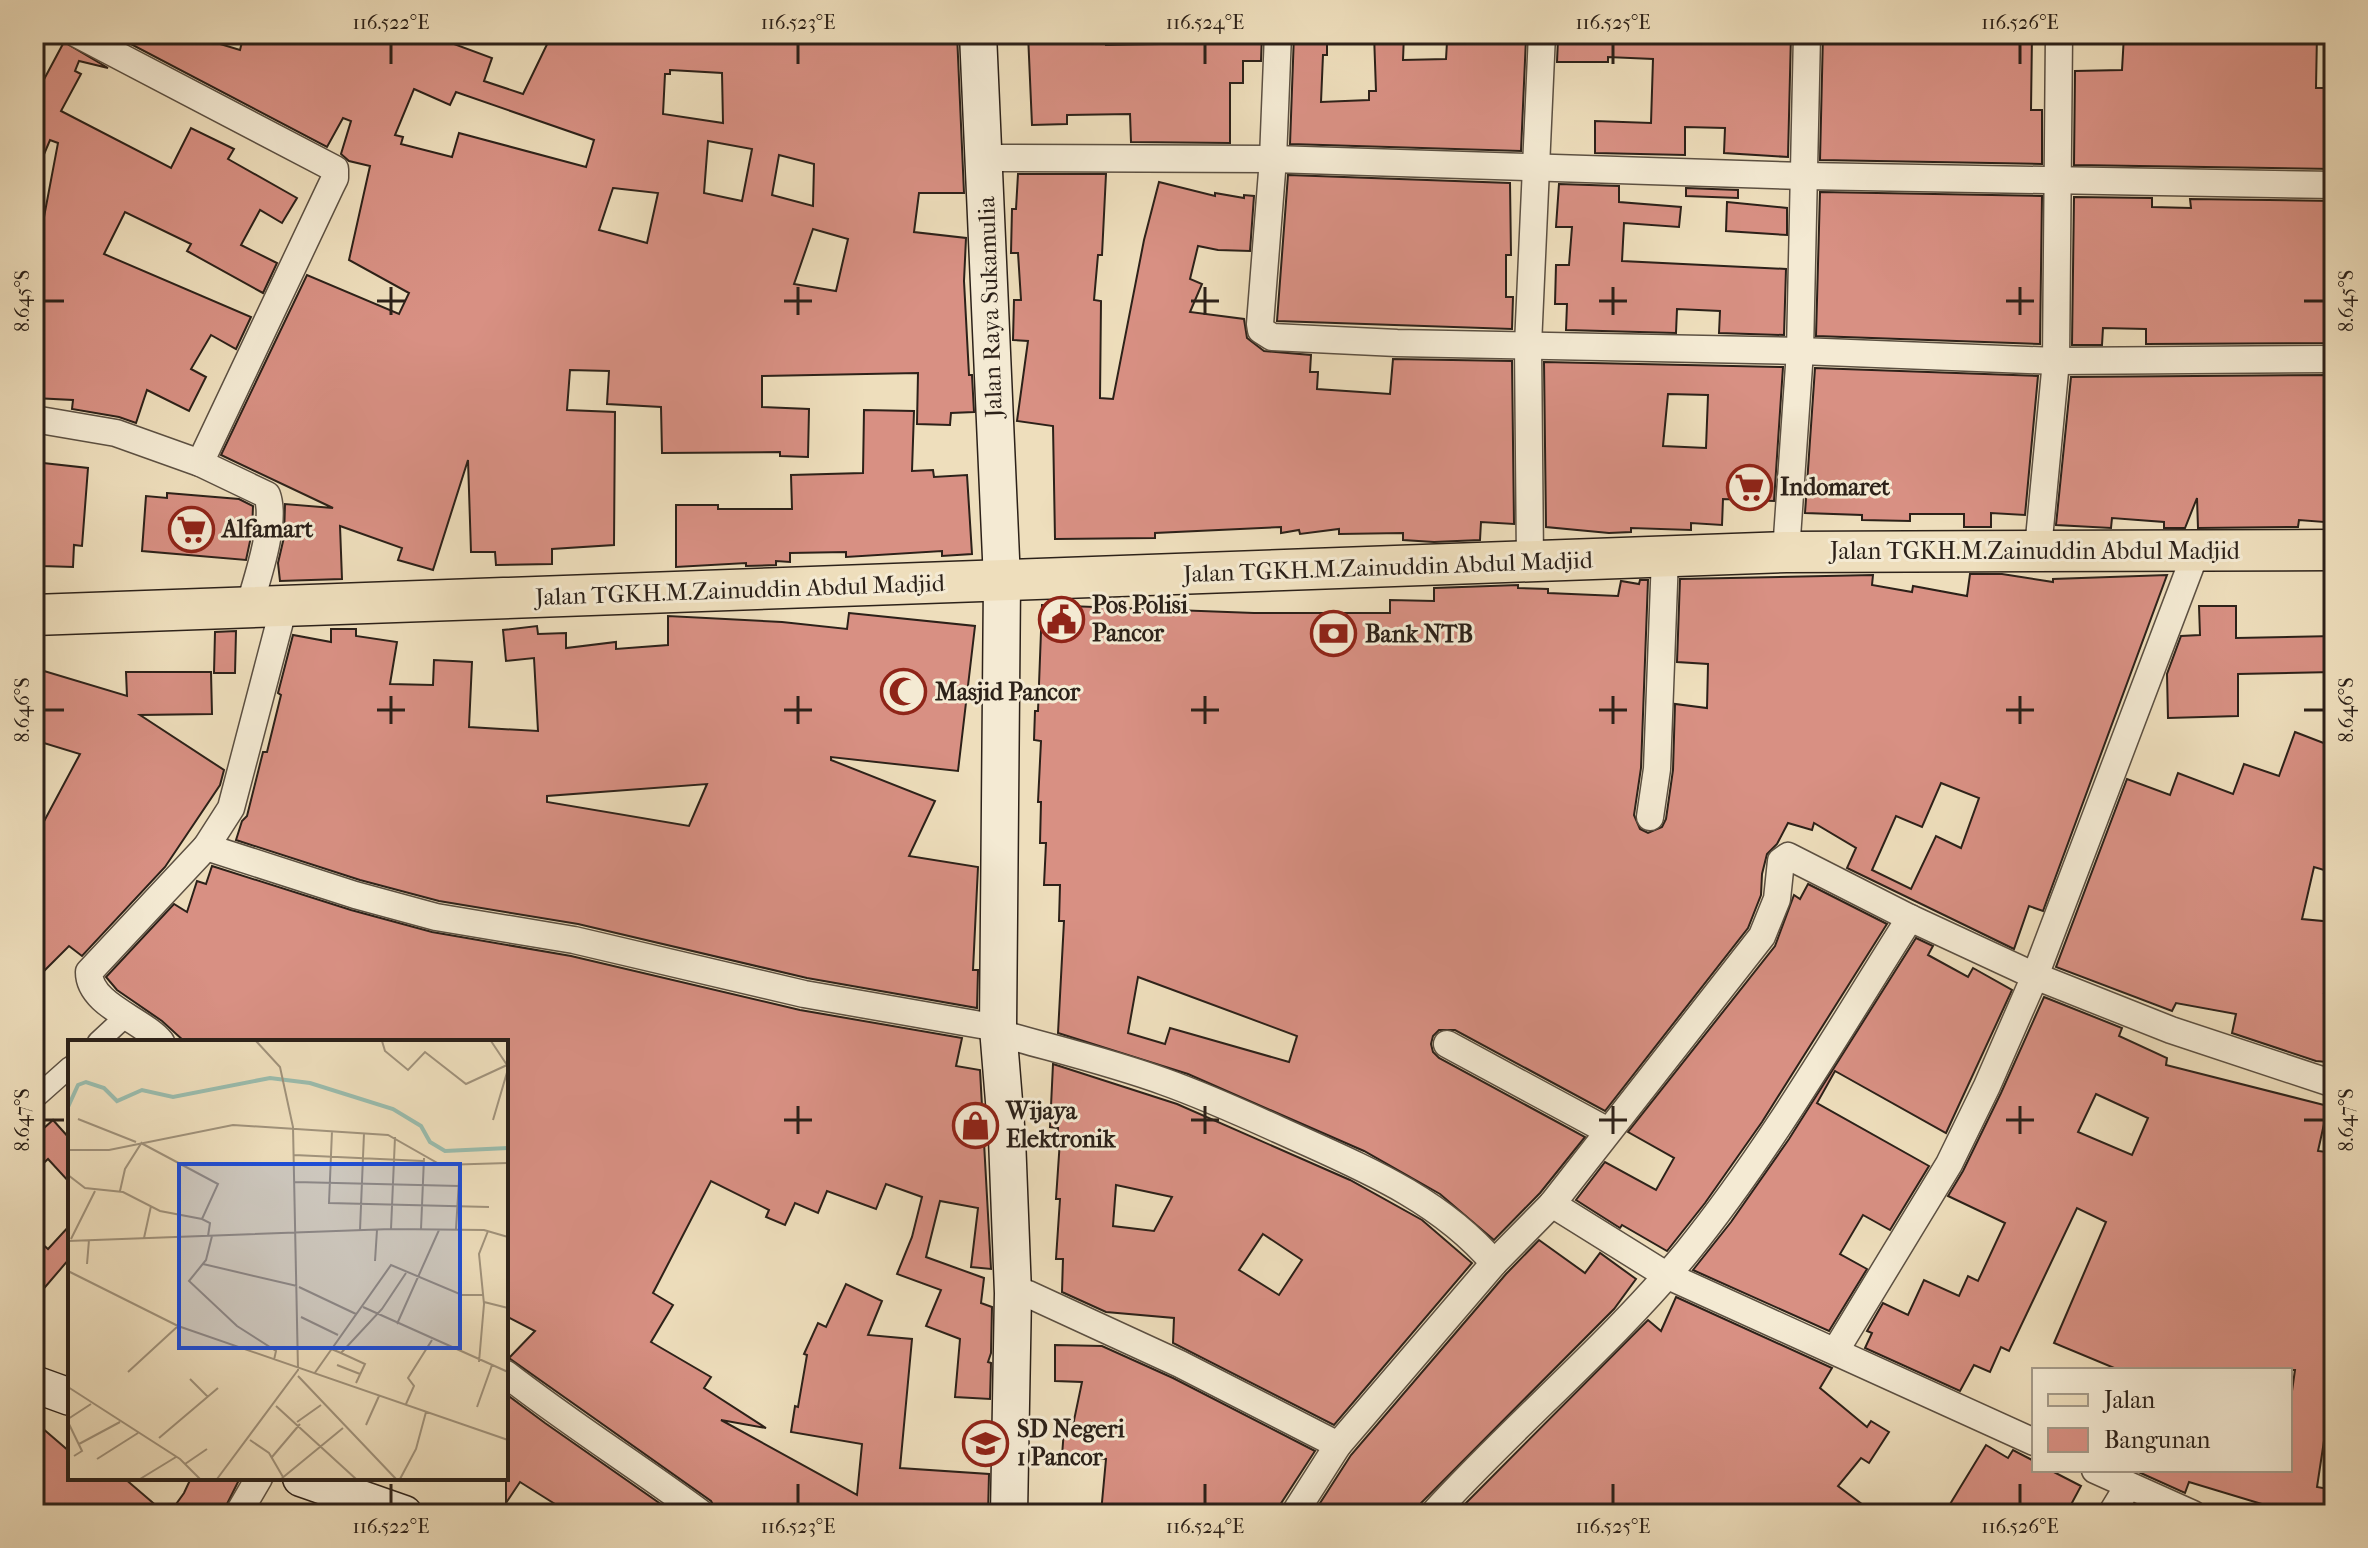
<svg xmlns="http://www.w3.org/2000/svg" width="2368" height="1548" viewBox="0 0 2368 1548" font-family="'IM FELL French Canon',serif">
  <rect width="100%" height="100%" fill="#eedebc"/>
  <filter id="stains"><feTurbulence type="fractalNoise" baseFrequency=".0025" numOctaves="4"/><feColorMatrix values="0 0 0 0 .2 0 0 0 0 .09 0 0 0 0 .02 0 0 0 .5 -.17"/></filter>
  <radialGradient id="worn" r=".72"><stop offset=".6" stop-color="#630" stop-opacity="0"/><stop offset="1" stop-color="#630" stop-opacity=".3"/></radialGradient>
  <!-- building -->
  <g fill="#d89083" stroke="#2c2119" stroke-width="2" fill-rule="evenodd">
    <path d="M128 34H187L240 50 244 34H446L443 40 492 58 484 81 523 94 552 34H707L735 37V34H957L964 193H919L914 232 966 238 964 281 969 375H972L974 412 951 413 950 425 917 424 918 373 762 376V407L809 409 808 457 780 456V452L662 453 661 407 607 404 609 371 570 370 567 410 615 412 614 545 552 549V564L496 565 495 552H471L468 460 433 570 398 560 402 548 340 526 342 579 280 581 278 563 284 537 285 504 333 508 221 455 307 275 399 314 409 293 349 260 370 166 349 161 341 154 351 121 343 118 327 147 125 41ZM670 70 722 73 723 123 663 114 665 74H670ZM414 89 450 105 456 92 594 140 586 167 459 133 452 157 401 144 403 137 395 135ZM708 141 752 149 742 201 704 193ZM779 155 814 164 813 206 772 195ZM613 188 658 193 647 243 599 230ZM813 229 848 239 836 291 794 284Z"/>
    <polygon points="1028,34 1106,34 1106,45 1160,44 1160,34 1262,34 1261,61 1243,61 1243,83 1230,83 1230,143 1131,142 1130,114 1067,115 1067,124 1032,125"/>
    <polygon points="1294,34 1327,34 1327,55 1323,55 1321,102 1369,100 1369,91 1376,91 1374,34 1404,34 1403,60 1446,59 1447,42 1485,43 1485,38 1526,38 1521,151 1290,144"/>
    <polygon points="1563,34 1791,34 1788,157 1724,153 1725,128 1685,127 1685,155 1595,153 1595,121 1651,123 1653,59 1608,57 1608,62 1557,62 1558,39 1563,39"/>
    <polygon points="1823,34 2032,34 2031,110 2042,110 2042,164 1820,160"/>
    <polygon points="2161,34 2317,34 2316,88 2330,88 2328,125 2334,125 2334,169 2074,165 2075,71 2122,70 2124,35 2161,37"/>
    <polygon points="64,42 108,68 79,61 75,71 81,74 61,111 171,168 191,128 234,149 228,159 297,198 282,223 260,210 241,245 277,263 263,293 187,251 191,244 125,212 104,254 251,317 236,349 211,335 191,369 206,377 189,411 147,390 136,423 119,417 72,409 73,400 34,398 34,270 58,143 50,140 34,178 34,98"/>
    <polygon points="1018,174 1106,174 1102,255 1098,255 1094,300 1101,301 1100,398 1113,399 1144,240 1159,182 1215,196 1215,193 1244,198 1244,195 1254,196 1250,251 1218,250 1198,246 1190,279 1202,284 1190,312 1244,319 1247,338 1264,351 1311,355 1310,372 1318,372 1317,389 1390,394 1393,359 1512,361 1514,524 1481,522 1480,540 1434,542 1403,540 1403,533 1339,534 1339,529 1300,534 1299,530 1281,533 1281,527 1155,533 1155,538 1055,539 1053,426 1017,421 1028,341 1013,340 1014,300 1021,300 1018,253 1011,253 1012,209 1016,209"/>
    <polygon points="1288,175 1510,183 1511,255 1506,255 1506,297 1513,297 1512,329 1277,321"/>
    <polygon points="1559,184 1619,186 1619,202 1681,207 1679,227 1624,223 1622,261 1786,269 1784,335 1719,333 1720,311 1677,309 1676,333 1566,330 1567,304 1555,304 1556,265 1569,265 1572,227 1556,227"/>
    <polygon points="1686,188 1738,190 1738,198 1686,196"/>
    <polygon points="1820,192 2042,196 2040,344 1816,336"/>
    <polygon points="2074,197 2152,198 2152,207 2191,208 2190,199 2334,201 2334,304 2329,304 2330,343 2146,344 2146,329 2103,328 2102,345 2072,345"/>
    <polygon points="1727,202 1787,208 1787,235 1726,231"/>
    <path d="M1544 362 1783 367 1774 501 1723 499 1722 525 1691 523V530L1631 528V532L1609 533 1546 527ZM1668 394 1708 395 1706 448 1663 446Z"/>
    <polygon points="1815,368 2038,376 2025,515 1991,513 1991,527 1964,527 1964,514 1910,514 1910,521 1862,520 1862,515 1805,513"/>
    <polygon points="2334,375 2332,437 2327,437 2324,522 2299,520 2298,527 2198,528 2197,498 2185,528 2164,528 2164,522 2112,518 2111,528 2056,525 2071,377"/>
    <polygon points="864,410 914,411 912,471 933,470 934,477 967,475 972,554 942,556 942,551 846,557 846,552 790,553 790,562 776,561 776,565 746,566 746,563 676,567 676,505 718,505 718,509 792,509 791,475 863,473"/>
    <polygon points="34,462 88,468 82,546 74,545 73,567 42,566 43,542 34,542"/>
    <polygon points="167,493 239,499 253,506 252,532 246,560 142,551 146,496 167,498"/>
    <path d="M1970 574H2002L2053 582V579L2167 575 2043 911 2029 906 2014 949 1847 868 1856 848 1814 823 1812 830 1788 823 1777 844 1767 854 1762 874 1761 895 1748 928 1605 1111 1455 1030H1439L1433 1036 1431 1044 1433 1052 1439 1058 1585 1137 1540 1193 1494 1240 1440 1194 1364 1151 1188 1074 1058 1033 1064 921H1059L1060 885H1044L1046 843H1040L1041 802H1038L1041 741 1034 740 1035 711H1038L1042 605 1254 613H1390V600L1434 601V588L1518 585V588L1548 589V593L1618 596 1621 581 1639 584 1640 580H1648L1641 768 1634 815 1640 829 1648 833 1662 827 1666 819 1673 770 1675 704 1707 708 1708 664 1677 662 1680 579 1873 575 1872 585 1912 592 1913 586 1967 596ZM1941 783 1979 798 1961 848 1936 836 1911 889 1872 870 1896 816 1922 827ZM1138 977 1297 1036 1289 1062 1170 1028 1165 1044 1128 1033Z"/>
    <polygon points="2199,606 2236,606 2236,638 2334,636 2334,672 2238,674 2238,716 2168,718 2167,674 2181,636 2200,635"/>
    <path d="M849 613 975 626 958 771 831 757V760L935 801 909 856 978 867 973 970H978L977 1008 807 978 578 924 439 901 360 880 236 840 242 821 247 816 263 752H267L281 695 278 693 293 635 331 642V629H356V636L397 642 390 684 433 685 434 660 472 662 469 727 538 731 534 658 506 661 503 630 537 626 538 634 566 633V648L616 642V649L668 645V616L782 622 847 629ZM707 784 689 826 547 802V796Z"/>
    <polygon points="236,631 235,673 214,673 215,632"/>
    <polygon points="34,668 127,696 126,672 211,672 212,714 140,715 224,770 220,785 165,867 82,956 69,946 34,981 34,840 80,754 34,740"/>
    <polygon points="2295,732 2334,747 2334,873 2314,867 2302,919 2333,922 2324,993 2332,993 2326,1062 2316,1061 2232,1033 2236,1014 2176,1003 2172,1011 2056,967 2127,779 2170,795 2178,773 2233,794 2244,764 2279,776"/>
    <polygon points="212,866 351,910 432,932 571,956 800,1010 962,1038 956,1066 980,1070 991,1269 971,1267 978,1208 940,1201 926,1257 984,1278 981,1303 992,1307 991,1353 988,1362 991,1363 990,1399 955,1397 960,1339 926,1326 941,1290 897,1274 912,1237 922,1197 886,1184 876,1209 827,1191 818,1213 795,1203 785,1225 766,1217 769,1210 711,1181 653,1293 673,1305 651,1342 711,1377 704,1388 766,1428 721,1420 857,1495 862,1444 791,1432 795,1406 798,1407 807,1355 804,1354 818,1323 826,1327 846,1284 882,1301 868,1335 912,1339 900,1468 989,1474 988,1514 718,1514 711,1501 509,1358 535,1331 506,1316 506,1042 185,1042 162,1021 117,990 106,977 174,904 187,912 197,881 206,884"/>
    <polygon points="1808,884 1887,924 1762,1122 1705,1203 1667,1251 1622,1225 1620,1228 1576,1200 1605,1162 1656,1190 1674,1158 1628,1132 1775,946 1794,895 1800,899"/>
    <polygon points="1916,938 1933,946 1928,955 1968,977 1973,968 2012,990 1946,1133 1835,1071 1817,1103 1929,1166 1890,1230 1863,1215 1840,1254 1867,1269 1829,1331 1693,1270 1731,1222 1789,1139"/>
    <path d="M2044 997 2122 1028 2119 1036 2167 1058 2166 1065 2328 1106 2318 1151 2334 1153V1375L2317 1487 2334 1490V1514H2274L2275 1508 2189 1482 2185 1493 2134 1470H2290V1405L2295 1370H2119L2054 1343 2106 1222 2077 1208 2009 1351 2001 1347 1990 1372 1974 1365 1960 1391 1865 1348 1872 1333 1867 1331 1883 1303 1908 1315 1924 1280 1959 1296 1968 1276 1978 1281 2005 1223 1948 1196 1963 1171 2001 1093ZM2096 1094 2148 1118 2132 1155 2078 1132Z"/>
    <path d="M1053 1064 1177 1104 1350 1180 1422 1220 1472 1263 1334 1425 1173 1343 1174 1318 1106 1312 1062 1292 1063 1259H1056L1060 1199H1056L1060 1140H1058V1128L1050 1127ZM1116 1185 1172 1197 1154 1231 1113 1226ZM1263 1234 1302 1260 1279 1295 1239 1270Z"/>
    <polygon points="53,1120 70,1139 70,1183 48,1159 34,1172 34,1137"/>
    <polygon points="70,1225 70,1258 34,1300 34,1237 48,1249"/>
    <polygon points="1539,1240 1585,1273 1600,1253 1636,1279 1614,1309 1421,1503 1417,1514 1313,1514 1351,1455 1506,1274"/>
    <polygon points="1676,1297 1832,1368 1820,1388 1867,1427 1871,1421 1889,1432 1869,1463 1861,1458 1838,1486 1875,1514 1455,1514 1648,1320 1661,1331"/>
    <polygon points="1055,1345 1102,1346 1173,1378 1315,1451 1280,1505 1278,1514 1101,1513 1106,1459 1062,1456 1064,1429 1072,1430 1082,1382 1055,1381"/>
    <polygon points="506,1394 545,1423 675,1514 571,1514 520,1482 506,1503"/>
    <polygon points="34,1421 70,1452 70,1478 124,1478 166,1514 34,1514"/>
    <polygon points="1986,1445 2008,1458 2013,1450 2034,1461 2034,1470 2050,1470 2081,1486 2066,1514 1944,1514"/>
    <polygon points="191,1478 240,1478 222,1514 169,1514 184,1493"/>
  </g>
  <g fill="none" stroke-linecap="round" stroke-linejoin="round">
    <defs>
      <g id="pedestrian">
        <polyline points="98,1042 126,1016"/>
        <polyline points="34,1099 70,1067"/>
      </g>
      <g id="minor">
        <polyline points="77,34 335,169 335,178 331,186 200,463"/>
        <polyline points="1278,34 1273,159 1260,324 1261,330 1272,337 1397,343 1800,351 2056,361 2334,359"/>
        <polyline points="984,158 1273,159 1804,176 2334,185"/>
        <path d="M34 419 116 433 200 463 267 495C277 522 257 579 249 607"/>
        <polyline points="2038,549 2056,361 2059,34"/>
        <polyline points="1786,552 1800,351 1807,34"/>
        <polyline points="1530,561 1528,345 1542,34"/>
        <polyline points="1650,817 1657,769 1665,557"/>
        <polyline points="206,847 355,895 436,917 574,940 804,994 998,1028"/>
        <path d="M1013 1037C1063 1051 1116 1064 1165 1082 1213 1099 1259 1121 1306 1142 1375 1173 1444 1204 1494 1263"/>
        <path d="M161 1042C142 1019 89 1005 89 972L206 847 231 808 284 606"/>
        <polyline points="1447,1044 1608,1131"/>
        <polyline points="1552,1204 1666,1275 2034,1442"/>
        <polyline points="1028,1294 1180,1364 1338,1445"/>
        <polyline points="1836,1350 1949,1164 1987,1086 2035,976 2196,552"/>
        <path d="M506 1374C569 1423 637 1466 702 1514"/>
        <polyline points="2095,1470 2193,1514"/>
        <polyline points="238,1514 259,1478"/>
        <polyline points="1294,1514 1338,1445 1494,1263 1552,1204 1762,936 1777,899 1781,861 1788,856 1910,918 2035,976 2171,1030 2334,1084"/>
        <path d="M1433 1514C1515 1424 1609 1346 1687 1252 1771 1148 1838 1031 1910 918"/>
        <polyline points="2111,1514 2128,1486"/>
      </g>
      <g id="secondary">
        <polyline points="978,34 1002,581 998,1028 1007,1138 1013,1293 1009,1514"/>
        <polyline points="34,1384 70,1397"/>
        <polyline points="301,1478 404,1514"/>
      </g>
      <polyline id="primary" points="34,615 1786,552 2334,550"/>
    </defs>
    <!-- pedestrian casing -->
    <use href="#pedestrian" stroke="#5c5042" stroke-width="23"/>
    <!-- minor casing -->
    <use href="#minor" stroke="#5c5042" stroke-width="29"/>
    <!-- secondary casing -->
    <use href="#secondary" stroke="#2c2119" stroke-width="39"/>
    <!-- primary casing -->
    <use href="#primary" stroke="#2c2119" stroke-width="43"/>
    <!-- pedestrian -->
    <use href="#pedestrian" stroke="#f4ead3" stroke-width="20"/>
    <!-- minor -->
    <use href="#minor" stroke="#f4ead3" stroke-width="26"/>
    <!-- secondary -->
    <use href="#secondary" stroke="#f4ead3" stroke-width="36"/>
    <!-- primary -->
    <use href="#primary" stroke="#eedebc" stroke-width="40"/>
  </g>
  <!-- ticks -->
  <path fill="none" stroke="#2c2119" stroke-width="3" d="M391 44V64M798 44V64M1205 44V64M1613 44V64M2020 44V64M391 287V315M798 287V315M1205 287V315M1613 287V315M2020 287V315M44 301H64M377 301H405M784 301H812M1191 301H1219M1599 301H1627M2006 301H2034M2304 301H2324M391 696V724M798 696V724M1205 696V724M1613 696V724M2020 696V724M44 710H64M377 710H405M784 710H812M1191 710H1219M1599 710H1627M2006 710H2034M2304 710H2324M798 1106V1134M1205 1106V1134M1613 1106V1134M2020 1106V1134M44 1120H64M784 1120H812M1191 1120H1219M1599 1120H1627M2006 1120H2034M2304 1120H2324M391 1484V1504M798 1484V1504M1205 1484V1504M1613 1484V1504M2020 1484V1504"/>
  <!-- icons -->
  <defs>
    <symbol id="supermarket-ring" viewBox="-11 -11 22 22"><circle r="9.5" fill="#f4ead3" stroke="#8f2418" stroke-width="1.5"/><path d="M-6-5.5h2.5l.6 2H6L4.5 2H-2.5L-4.4-4H-6ZM-1.5 3.2a1.3 1.3 0 1 0 .1 0ZM3 3.2a1.3 1.3 0 1 0 .1 0Z" fill="#8f2418"/></symbol>
    <symbol id="civic-ring" viewBox="-11 -11 22 22"><circle r="9.5" fill="#f4ead3" stroke="#8f2418" stroke-width="1.5"/><path d="M-.6-6.5H3V-4.5H.6V-3L4-1V1h2V6H-6V1h2V-1L-.6-3ZM-1.2 2.5V6h2.4V2.5Z" fill="#8f2418"/></symbol>
    <symbol id="bank-ring" viewBox="-11 -11 22 22"><circle r="9.5" fill="#f4ead3" stroke="#8f2418" stroke-width="1.5"/><path d="M-6-4H6V4H-6ZM0-2.3a2.3 2.3 0 1 0 0 4.6a2.3 2.3 0 1 0 0-4.6Z" fill="#8f2418"/></symbol>
    <symbol id="mosque-ring" viewBox="-11 -11 22 22"><circle r="9.5" fill="#f4ead3" stroke="#8f2418" stroke-width="1.5"/><path d="M3.5-4.9A6 6 0 1 0 3.5 4.9A5 5 0 1 1 3.5-4.9Z" fill="#8f2418"/></symbol>
    <symbol id="shop-ring" viewBox="-11 -11 22 22"><circle r="9.5" fill="#f4ead3" stroke="#8f2418" stroke-width="1.5"/><path d="M-5-2.5h2.3a2.7 3.5 0 0 1 5.4 0H5L5.5 6h-11ZM-1.5-2.5h3a1.5 2.3 0 0 0-3 0Z" fill="#8f2418"/></symbol>
    <symbol id="school-ring" viewBox="-11 -11 22 22"><circle r="9.5" fill="#f4ead3" stroke="#8f2418" stroke-width="1.5"/><path d="M0-5L7-2L0 1L-7-2ZM-4 1L0 2.5L4 1V4Q0 6-4 4Z" fill="#8f2418"/></symbol>
  </defs>
  <g fill-rule="evenodd">
    <use href="#supermarket-ring" x="1724" y="462" width="51" height="51"/>
    <use href="#supermarket-ring" x="166" y="504" width="51" height="51"/>
    <use href="#civic-ring" x="1036" y="594" width="51" height="51"/>
    <use href="#bank-ring" x="1308" y="608" width="51" height="51"/>
    <use href="#mosque-ring" x="878" y="666" width="51" height="51"/>
    <use href="#shop-ring" x="950" y="1100" width="51" height="51"/>
    <use href="#school-ring" x="960" y="1418" width="51" height="51"/>
  </g>
  <g text-anchor="middle" stroke-width="6" stroke-linejoin="round" paint-order="stroke">
    <!-- street labels -->
    <g font-size="24" fill="#2c2119" stroke="#f4ead3">
      <text transform="translate(990 307) rotate(-92)" y="8">Jalan Raya Sukamulia</text>
      <text x="2035" y="559">Jalan TGKH.M.Zainuddin Abdul Madjid</text>
      <text transform="translate(1388 567) rotate(-2)" y="8">Jalan TGKH.M.Zainuddin Abdul Madjid</text>
      <text transform="translate(740 590) rotate(-2)" y="8">Jalan TGKH.M.Zainuddin Abdul Madjid</text>
    </g>
    <!-- poi labels -->
    <g font-size="24" font-weight="bold" fill="#2c2119" stroke="#f4ead3" text-anchor="start">
      <text x="1780" y="495">Indomaret</text>
      <text x="222" y="537">Alfamart</text>
      <text x="1092" y="613">Pos Polisi<tspan x="1092" dy="28">Pancor</tspan></text>
      <text x="1365" y="642">Bank NTB</text>
      <text x="935" y="700">Masjid Pancor</text>
      <text x="1006" y="1119">Wijaya<tspan x="1006" dy="28">Elektronik</tspan></text>
      <text x="1017" y="1437">SD Negeri<tspan x="1017" dy="28">1 Pancor</tspan></text>
    </g>
  </g>
  <!-- overview -->
  <g transform="translate(68 1040)">
    <rect width="440" height="440" fill="#eedebc"/>
    <path fill="none" stroke="#9abcad" stroke-width="4" d="M0 67 10 45 18 42 36 48 49 61 74 50 105 57 202 38 242 43 325 69 353 86 362 102 377 111 440 108"/>
    <path fill="none" stroke="#a0927b" stroke-width="2" d="M314 1 317 11 340 30 357 12 398 44 439 25M423 1 439 25M10 79 68 102M425 80 440 29M264 91 261 163 421 167M73 103 150 144 134 179M0 110H41L165 85 320 95 373 125 440 123M226 115 355 121M0 135 17 148 55 152 92 171 134 179 142 183 140 196M227 142 391 146M52 151 57 129 74 102M323 189 327 97M353 189 356 118M388 189 392 124M292 190 296 93M144 196 138 220 121 241 169 286 208 311 206 320M76 198 83 166M3 199 27 151M0 201 323 189 416 190 440 197M307 221 309 190M19 224 21 200M135 224 229 246M0 231 110 286 440 400M231 247 288 274M416 262 440 268M295 267 440 332M233 277 270 295M329 284 371 190M261 308 273 313 314 269 338 233M273 313 297 324 288 343M411 322 416 264 411 214 420 191M269 325 292 334M60 332 110 286M246 334 323 225 394 255H415M230 336 328 439M122 339 140 357M0 347 112 419 132 439M338 364 346 346 340 338 364 300M208 366 288 439M409 367 424 325M0 379 23 364M0 382 14 411 6 416M229 382 253 365M298 385 311 356M91 398 150 348M182 400 201 413 215 437M11 404 52 382M204 417 232 384M29 419 70 393M117 424 139 409M72 439 108 417M149 439 230 330 225 87 212 27 188 1M213 439 275 388M332 439 348 409 358 372"/>
    <path fill="#1d4ed8" fill-opacity="0.15" stroke="#1d4ed8" stroke-width="4" d="M111 124H392V308H111Z"/>
    <rect width="440" height="440" fill="none" stroke="#2c2119" stroke-width="4"/>
  </g>
  <!-- margin -->
  <rect width="2368" height="1548" fill="none" stroke="#eedebc" stroke-width="88"/>
  <!-- legend -->
  <rect x="2032" y="1368" width="260" height="104" fill="#f4ead3" stroke="#a49a89" stroke-width="2"/>
  <rect x="2048" y="1394" width="40" height="12" fill="#eedebc" stroke="#a49a89" stroke-width="2"/>
  <text x="2104" y="1408" font-size="24" fill="#2c2119">Jalan</text>
  <rect x="2048" y="1428" width="40" height="24" fill="#d89083" stroke="#a49a89" stroke-width="2"/>
  <text x="2104" y="1448" font-size="24" fill="#2c2119">Bangunan</text>
  <rect x="44" y="44" width="2280" height="1460" fill="none" stroke="#2c2119" stroke-width="3"/>
  <g font-size="20" text-anchor="middle" fill="#2c2119">
    <text x="391" y="29">116.522°E</text>
    <text x="798" y="29">116.523°E</text>
    <text x="1205" y="29">116.524°E</text>
    <text x="1613" y="29">116.525°E</text>
    <text x="2020" y="29">116.526°E</text>
    <text transform="translate(22 301) rotate(-90)" y="7">8.645°S</text>
    <text transform="translate(2346 301) rotate(-90)" y="7">8.645°S</text>
    <text transform="translate(22 710) rotate(-90)" y="7">8.646°S</text>
    <text transform="translate(2346 710) rotate(-90)" y="7">8.646°S</text>
    <text transform="translate(22 1120) rotate(-90)" y="7">8.647°S</text>
    <text transform="translate(2346 1120) rotate(-90)" y="7">8.647°S</text>
    <text x="391" y="1533">116.522°E</text>
    <text x="798" y="1533">116.523°E</text>
    <text x="1205" y="1533">116.524°E</text>
    <text x="1613" y="1533">116.525°E</text>
    <text x="2020" y="1533">116.526°E</text>
  </g>
  <rect width="100%" height="100%" filter="url(#stains)"/>
  <rect width="100%" height="100%" fill="url(#worn)"/>
</svg>
